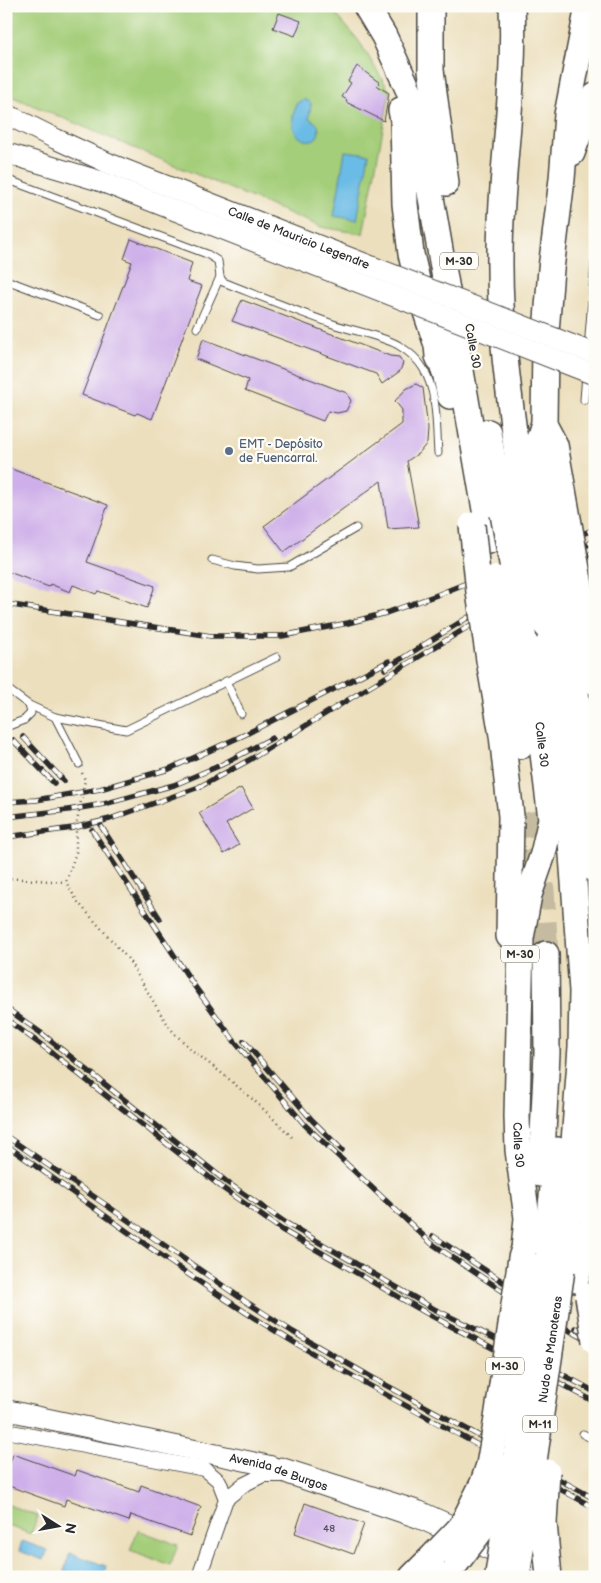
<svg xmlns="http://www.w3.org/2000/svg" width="601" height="1583" viewBox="0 0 601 1583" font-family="'Balsamiq Sans',sans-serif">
  <rect width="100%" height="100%" fill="#fdfcf7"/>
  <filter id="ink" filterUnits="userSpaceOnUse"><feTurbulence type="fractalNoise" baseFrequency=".02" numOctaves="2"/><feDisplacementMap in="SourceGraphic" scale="10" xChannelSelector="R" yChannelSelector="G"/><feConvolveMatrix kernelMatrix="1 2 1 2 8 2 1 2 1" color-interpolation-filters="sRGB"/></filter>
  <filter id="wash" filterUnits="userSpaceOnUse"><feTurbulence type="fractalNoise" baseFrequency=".0096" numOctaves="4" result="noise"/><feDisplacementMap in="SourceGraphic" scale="20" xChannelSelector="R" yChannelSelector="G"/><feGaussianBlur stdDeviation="1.12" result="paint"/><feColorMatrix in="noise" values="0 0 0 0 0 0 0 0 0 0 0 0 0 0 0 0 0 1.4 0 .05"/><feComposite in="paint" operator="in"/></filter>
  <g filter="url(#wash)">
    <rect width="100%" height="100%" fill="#ecdfbd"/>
    <!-- green -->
    <g fill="#a4ce79" stroke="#687c52">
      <polygon points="7,6 329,6 359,41 390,92 363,234 321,227 6,94"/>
      <polygon points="6,1504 38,1516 31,1534 6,1525"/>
      <polygon points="138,1530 178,1545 170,1565 130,1550"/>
    </g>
    <!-- water -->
    <g fill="#6abbe5" stroke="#4a7388">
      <path d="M303 99 310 102 311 104 309 118C312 121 317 122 318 126 324 145 295 146 293 124 292 117 295 110 296 104Z"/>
      <polygon points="345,151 369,154 357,220 334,216"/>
      <polygon points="22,1541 47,1550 44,1560 19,1551"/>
      <polygon points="70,1553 106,1566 103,1577 79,1577 64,1571"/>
    </g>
    <g id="blocks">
      <!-- building -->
      <g fill="#ceafe9">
        <polygon points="279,13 301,21 295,36 273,28"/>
        <polygon points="357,66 380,83 377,86 389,93 384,121 346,102 347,100 342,97 351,83 348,81"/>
        <polygon points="131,239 192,263 187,281 202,286 152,419 137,413 135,415 82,395 132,262 124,259"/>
        <polygon points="242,300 390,356 399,357 403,363 400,371 382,384 376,374 232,321"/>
        <polygon points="203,339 347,393 351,401 346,411 337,413 328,411 323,421 245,391 248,380 196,359"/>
        <polygon points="416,384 423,388 428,429 427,443 419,453 407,461 419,527 388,529 381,481 284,552 264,526 402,424 402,410 395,401 406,389"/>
        <polygon points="6,467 108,505 87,562 155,586 147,608 98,591 96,594 73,585 70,592 50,584 49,587 6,571"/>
        <polygon points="241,788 253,808 226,824 239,845 224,854 199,813"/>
        <polygon points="13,1454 75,1476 77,1470 139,1492 141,1485 201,1507 190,1536 131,1515 129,1521 66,1499 64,1506 6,1485 6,1474"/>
        <polygon points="305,1503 364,1524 353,1554 295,1533"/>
      </g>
    </g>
  </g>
  <g filter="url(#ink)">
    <use href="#blocks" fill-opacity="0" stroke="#484641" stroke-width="1"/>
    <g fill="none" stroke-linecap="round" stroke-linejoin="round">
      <!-- highway-tunnel -->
      <polyline stroke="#c5bba0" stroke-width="25" stroke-dasharray="25 12" stroke-linecap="butt" points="528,812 542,890 546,954"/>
      <defs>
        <g id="lane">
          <path d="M6 179 207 254 218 261 220 277 223 282C259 296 296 311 333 324 353 331 379 335 398 345 408 351 417 358 423 368 438 393 436 425 438 453"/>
          <polyline points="6,280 100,315"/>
          <polyline points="197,328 220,277"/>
          <polyline points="588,349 595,262"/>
          <polyline points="584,400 586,374"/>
          <polyline points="212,560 235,566 258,569 289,567 356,528"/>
          <polyline points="226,681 241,714"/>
          <polyline points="6,688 29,705 31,713 24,720"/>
          <polyline points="29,705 55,717 79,764"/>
          <polyline points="55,717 126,730 277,657"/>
          <polyline points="583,1434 595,1440"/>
          <polyline points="281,1461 421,1505 459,1522"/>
        </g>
        <g id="street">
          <polyline points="6,1431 205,1469 219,1481 226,1499"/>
          <polyline points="199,1577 226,1499 243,1485 263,1475 282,1475"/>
        </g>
        <g id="secondary">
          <polyline points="6,114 56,139 108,163"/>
          <polyline points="6,153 100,181"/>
          <path id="s1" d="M6 1410 270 1466 292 1475 419 1518 509 1558 536 1577"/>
        </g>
        <g id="highway">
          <polyline points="366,6 384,36 409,91 421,140 487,521 488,541"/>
          <polyline points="431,6 431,70 446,183"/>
          <path d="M512 6C516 90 500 172 500 256 499 339 513 422 524 505"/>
          <polyline points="401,110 403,120 405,204 411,254 421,297 437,345 438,356 445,372 450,396"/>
          <polyline points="572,153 590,104 595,96"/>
          <polyline points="546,428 555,445 563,490"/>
          <polyline points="488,432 503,514"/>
          <polyline points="544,497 538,442 544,423 545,345 551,269 562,179 567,115 588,6"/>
          <polyline points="583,603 595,682"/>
          <polyline points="566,614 588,786 595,819"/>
          <polyline points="546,625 569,814 582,991 581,1047 570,1197 562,1270"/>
          <path id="s2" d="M524 640 539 721 551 819 543 854 529 895 521 938 517 1116 518 1150 527 1218 524 1249"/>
          <polyline points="506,649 520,746"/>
          <polyline points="489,660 502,735 511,816 509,936"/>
          <polyline points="582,811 595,870"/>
          <polyline points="541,1174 547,1053 546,954"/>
          <polyline points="583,1209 588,1185 595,1102"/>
          <polyline points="545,1262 557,1150"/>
          <polyline points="576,1280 595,1212"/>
          <polyline points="412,1577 435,1554"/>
          <polyline points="441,1577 457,1562"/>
        </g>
      </defs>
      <!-- lane casing -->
      <use href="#lane" stroke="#484641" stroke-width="9"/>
      <!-- street casing -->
      <use href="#street" stroke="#484641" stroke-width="16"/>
      <!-- secondary casing -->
      <use href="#secondary" stroke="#484641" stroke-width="22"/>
      <!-- highway casing -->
      <use href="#highway" stroke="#484641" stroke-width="28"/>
      <!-- path -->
      <g stroke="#484641" stroke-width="2.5" stroke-dasharray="1 4" stroke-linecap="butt">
        <polyline points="82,773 85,780 76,827 76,852 66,882 77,901 128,959 162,1016 174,1033 193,1051 224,1075 258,1104 292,1137"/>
        <polyline points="6,878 66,882"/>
      </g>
      <!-- lane -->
      <use href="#lane" stroke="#fff" stroke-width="7"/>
      <!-- street -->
      <use href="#street" stroke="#fff" stroke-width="14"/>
      <!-- secondary -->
      <use href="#secondary" stroke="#fff" stroke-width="20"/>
      <!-- highway -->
      <use href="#highway" stroke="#fff" stroke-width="25"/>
      <defs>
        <g id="rail">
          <polyline points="567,540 595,529"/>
          <polyline points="570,556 595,540"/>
          <polyline points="571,566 595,551"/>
          <polyline points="6,604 211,636 282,636 348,623 386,613 437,595 489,574"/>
          <polyline points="385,669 491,603"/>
          <polyline points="23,737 64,781"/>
          <polyline points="13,740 54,783"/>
          <polyline points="6,802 36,800 100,789 169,769 244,735 389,661"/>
          <polyline points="6,817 68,810 104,804 174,785 221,765 272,738"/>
          <polyline points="101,826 160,919"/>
          <polyline points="92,830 193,984 235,1042 305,1125 431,1243 531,1310 595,1344"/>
          <polyline points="6,837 73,828 110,819 199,787 251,759 494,611"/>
          <polyline points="6,1008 41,1033 228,1183 286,1223 434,1309 500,1341 595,1392"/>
          <polyline points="6,1019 51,1052 224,1189 282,1230 430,1315 595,1402"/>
          <polyline points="244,1041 312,1120 342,1150"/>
          <polyline points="6,1136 245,1301 293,1332 371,1377 595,1499"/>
          <path d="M6 1145C100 1211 192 1281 290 1340 390 1399 493 1453 595 1508"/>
          <polyline points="433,1236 546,1310"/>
          <polyline points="576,1328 595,1335"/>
        </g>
      </defs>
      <!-- rail casing -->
      <use href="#rail" stroke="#2b2b2b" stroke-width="5.5"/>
      <!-- rail -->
      <use href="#rail" stroke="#fdfcf7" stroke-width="4" stroke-dasharray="11" stroke-linecap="butt"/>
      <defs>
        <polyline id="lane-bridge" points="6,727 24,720"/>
        <g id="secondary-bridge">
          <path id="s3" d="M108 163 595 354"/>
          <polyline points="100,181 595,375"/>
        </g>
        <g id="highway-bridge">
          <polyline points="563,490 583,603"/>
          <polyline points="544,497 566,614"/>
          <polyline points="524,505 546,625"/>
          <polyline points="503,514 516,585 524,640"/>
          <polyline points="472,525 479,592 489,660"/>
          <polyline points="494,578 506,649"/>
          <polyline points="588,1296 595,1341"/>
          <polyline points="547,1472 544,1523 549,1577"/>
          <polyline points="435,1554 461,1527 483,1483 489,1465 496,1425 521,1258 524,1249"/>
          <polyline points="457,1562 479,1533 498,1489 502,1469"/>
          <polyline points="498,1574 545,1262"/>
          <path id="s4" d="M517 1577 562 1270"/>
        </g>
      </defs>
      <!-- lane-bridge casing -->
      <use href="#lane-bridge" stroke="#484641" stroke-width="9" stroke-linecap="butt"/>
      <!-- secondary-bridge casing -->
      <use href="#secondary-bridge" stroke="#484641" stroke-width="22" stroke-linecap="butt"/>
      <!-- highway-bridge casing -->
      <use href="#highway-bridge" stroke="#484641" stroke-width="28" stroke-linecap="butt"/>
      <!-- lane-bridge -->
      <use href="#lane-bridge" stroke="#fff" stroke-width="7"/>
      <!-- secondary-bridge -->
      <use href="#secondary-bridge" stroke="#fff" stroke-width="20"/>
      <!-- highway-bridge -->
      <use href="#highway-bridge" stroke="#fff" stroke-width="25"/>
    </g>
  </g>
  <!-- markers -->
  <circle fill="#5c6f8a" stroke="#fdfcf7" stroke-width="2" cx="229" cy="451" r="5"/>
  <g text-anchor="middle" stroke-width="4.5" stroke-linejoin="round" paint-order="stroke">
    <!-- number labels -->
    <g font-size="10" fill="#544c5a">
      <text x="329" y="1532">48</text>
    </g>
    <!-- shield labels -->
    <g fill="#fdfcf7" stroke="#6a6a68" stroke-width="1">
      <rect x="440" y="252.5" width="38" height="17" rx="4"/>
      <rect x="501" y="945.5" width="38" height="17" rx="4"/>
      <rect x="486" y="1357.5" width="38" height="17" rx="4"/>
      <rect x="522.5" y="1415.5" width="35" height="17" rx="4"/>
    </g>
    <g font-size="11" font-weight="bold" fill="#2b2b2b">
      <text x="459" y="265">M-30</text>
      <text x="520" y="958">M-30</text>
      <text x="505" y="1370">M-30</text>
      <text x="540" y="1428">M-11</text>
    </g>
    <!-- street labels -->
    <g font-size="12" fill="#2b2b2b" stroke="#fdfcf7">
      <text dy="4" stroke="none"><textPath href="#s3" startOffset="205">Calle de Mauricio Legendre</textPath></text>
      <text transform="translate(473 346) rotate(80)" y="4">Calle 30</text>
      <text dy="4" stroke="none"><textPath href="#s2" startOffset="106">Calle 30</textPath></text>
      <text dy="4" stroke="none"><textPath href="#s2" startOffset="511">Calle 30</textPath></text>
      <text dy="4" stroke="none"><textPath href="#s4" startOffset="230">Nudo de Manoteras</textPath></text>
      <text dy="4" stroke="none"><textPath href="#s1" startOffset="280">Avenida de Burgos</textPath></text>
    </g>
    <!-- service labels -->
    <g font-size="12" fill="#4e5e75" stroke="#fdfcf7" text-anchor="start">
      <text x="239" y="448">EMT - Depósito<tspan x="239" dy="14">de Fuencarral.</tspan></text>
    </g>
  </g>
  <!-- margin -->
  <rect width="601" height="1583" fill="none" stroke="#fdfcf7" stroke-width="25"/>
  <!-- north arrow -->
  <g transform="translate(58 1526) rotate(101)" stroke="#fdfcf7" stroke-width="4" paint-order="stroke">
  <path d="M0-4L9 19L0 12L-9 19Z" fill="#2b2b2b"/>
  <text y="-8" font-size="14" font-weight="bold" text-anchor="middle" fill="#2b2b2b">N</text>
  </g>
</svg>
